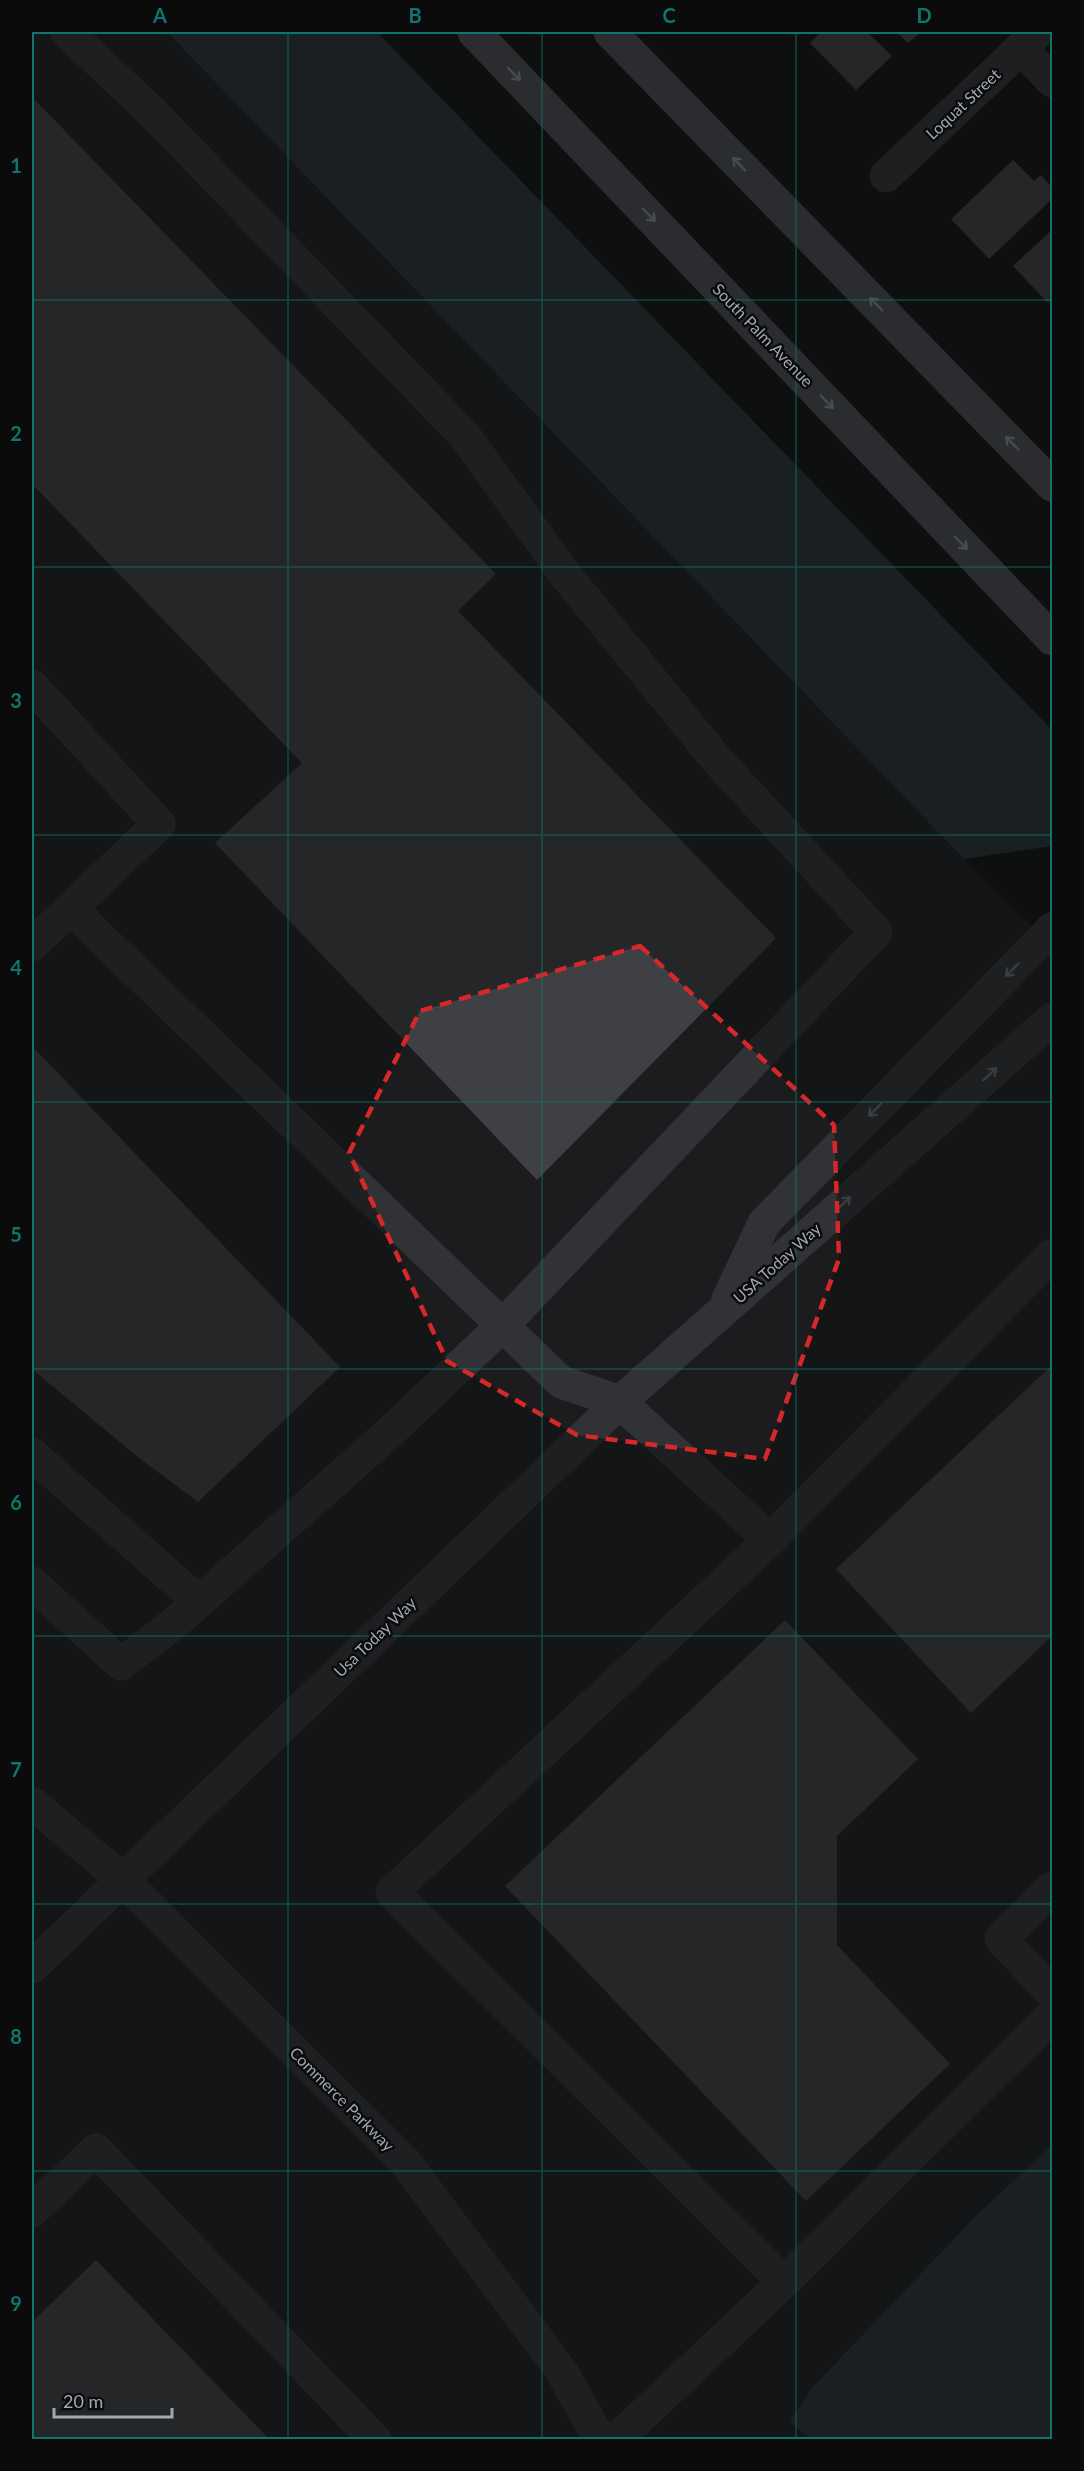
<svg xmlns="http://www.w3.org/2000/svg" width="1084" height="2471" viewBox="0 0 1084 2471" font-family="Lato,sans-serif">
  <rect width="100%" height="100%" fill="#0f1011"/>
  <!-- built -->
  <polygon fill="#1c1c1e" points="32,32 167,32 964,859 1052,947 1052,2439 32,2440"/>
  <!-- water -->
  <g fill="#293339">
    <polygon points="167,32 377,32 1052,730 1052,846 964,859"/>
    <polygon points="1052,2145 1052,2439 810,2439 790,2422 812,2388 976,2216"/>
  </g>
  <!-- building -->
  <g fill="#3e4044">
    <polygon points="821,32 867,32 892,56 856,90 810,43"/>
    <polygon points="897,32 921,32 908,43"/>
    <polygon points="32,97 496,574 458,611 776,938 537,1180 215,843 302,763 32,484"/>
    <polygon points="1013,160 1034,181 1041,175 1052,187 1052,199 989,259 951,219"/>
    <polygon points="1052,230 1052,299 1048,303 1013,266"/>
    <polygon points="32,1046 340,1367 198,1502 139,1458 32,1369"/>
    <polygon points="1052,1365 1052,1636 971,1713 836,1569"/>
    <polygon points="785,1620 918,1759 837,1836 837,1945 950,2064 806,2201 505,1886"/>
    <polygon points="96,2260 270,2440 32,2440 32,2322"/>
  </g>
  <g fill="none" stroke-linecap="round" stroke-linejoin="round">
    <!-- minor -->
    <g stroke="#313236" stroke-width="33">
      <polyline points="1021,48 1052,81"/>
      <polyline points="886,176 1038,32"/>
      <polyline points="32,686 159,824 32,945"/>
      <polyline points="70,908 561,1382 620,1402 770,1540 1052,1255"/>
      <polyline points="728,1299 764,1223 1052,929"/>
      <polyline points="32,1454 199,1602"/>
      <polyline points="770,1540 392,1892 784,2282"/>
      <polyline points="32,1583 121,1664 176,1622 389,1433 502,1326 876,932 718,761 567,577 464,435 152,112 67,32"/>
      <polyline points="32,1803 123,1880 406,2163 562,2372 600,2440"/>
      <polyline points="1052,1888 1001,1939 1052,1993"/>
      <polyline points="32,1967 620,1402 1052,1019"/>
      <polyline points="32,2211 96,2150 375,2440"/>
      <polyline points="616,2440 784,2282 1052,2016"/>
    </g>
    <!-- major -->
    <g stroke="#4d4f55" stroke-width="33">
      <polyline points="474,32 1052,639"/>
      <polyline points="610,32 1052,485"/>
    </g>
  </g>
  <!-- one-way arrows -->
  <defs><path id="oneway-shaft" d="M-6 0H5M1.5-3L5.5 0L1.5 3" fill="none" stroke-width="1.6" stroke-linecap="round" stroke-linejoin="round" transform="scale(1.5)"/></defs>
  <g stroke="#8c929b">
    <use href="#oneway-shaft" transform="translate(514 74) rotate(46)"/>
    <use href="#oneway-shaft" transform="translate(739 164) rotate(-134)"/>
    <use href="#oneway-shaft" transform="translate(649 215) rotate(46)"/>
    <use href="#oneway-shaft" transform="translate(876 304) rotate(-134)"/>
    <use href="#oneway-shaft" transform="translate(827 402) rotate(46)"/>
    <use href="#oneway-shaft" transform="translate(1012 443) rotate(-134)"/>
    <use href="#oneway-shaft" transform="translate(961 543) rotate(46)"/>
  </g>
  <g stroke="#6f737a">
    <use href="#oneway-shaft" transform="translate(1012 970) rotate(134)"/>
    <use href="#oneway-shaft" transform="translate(990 1074) rotate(-42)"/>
    <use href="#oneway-shaft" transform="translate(875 1110) rotate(134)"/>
    <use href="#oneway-shaft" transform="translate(844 1203) rotate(-42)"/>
  </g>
  <!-- marked area -->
  <path d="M0 0H1084V2471H0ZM640 946 834 1125 839 1259 765 1459 577 1435 447 1361 349 1153 420 1011Z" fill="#0f1011" fill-opacity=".55" fill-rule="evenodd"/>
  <path fill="none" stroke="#d62828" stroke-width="4.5" stroke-dasharray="12 8" stroke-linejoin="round" d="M640 946 834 1125 839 1259 765 1459 577 1435 447 1361 349 1153 420 1011Z"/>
  <!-- grid -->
  <path fill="none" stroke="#0f766e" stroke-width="1.5" stroke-opacity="0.55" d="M288 32V2440M542 32V2440M796 32V2440M32 300H1052M32 567H1052M32 835H1052M32 1102H1052M32 1369H1052M32 1636H1052M32 1904H1052M32 2171H1052"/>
  <g text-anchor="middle" stroke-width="5" stroke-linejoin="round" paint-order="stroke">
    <!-- street labels -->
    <g font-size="16" fill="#a1a8b2" stroke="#0b0b0c">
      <text transform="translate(963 104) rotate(-43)" y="6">Loquat Street</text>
      <text transform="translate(763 335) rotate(46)" y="6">South Palm Avenue</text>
      <text transform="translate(777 1263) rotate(-42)" y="6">USA Today Way</text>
      <text transform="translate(375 1637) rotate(-44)" y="6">Usa Today Way</text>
      <text transform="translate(342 2099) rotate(45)" y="6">Commerce Parkway</text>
    </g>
  </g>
  <!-- border -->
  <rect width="1084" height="2471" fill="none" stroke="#0b0b0c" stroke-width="66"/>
  <!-- scale -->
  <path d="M54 2408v9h118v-9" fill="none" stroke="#a1a8b2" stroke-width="3"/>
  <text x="63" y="2408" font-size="18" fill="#a1a8b2" stroke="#0b0b0c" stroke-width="4.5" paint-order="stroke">20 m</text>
  <rect x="33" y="33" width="1018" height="2405" fill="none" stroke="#0f766e" stroke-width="2"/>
  <g font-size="20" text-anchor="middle" font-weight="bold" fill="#0f766e">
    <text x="160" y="23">A</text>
    <text x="415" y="23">B</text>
    <text x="669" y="23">C</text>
    <text x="924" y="23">D</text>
    <text x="16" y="173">1</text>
    <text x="16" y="441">2</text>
    <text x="16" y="708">3</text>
    <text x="16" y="975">4</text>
    <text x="16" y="1242">5</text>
    <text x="16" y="1510">6</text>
    <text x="16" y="1777">7</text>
    <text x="16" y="2044">8</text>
    <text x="16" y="2311">9</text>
  </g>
</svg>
